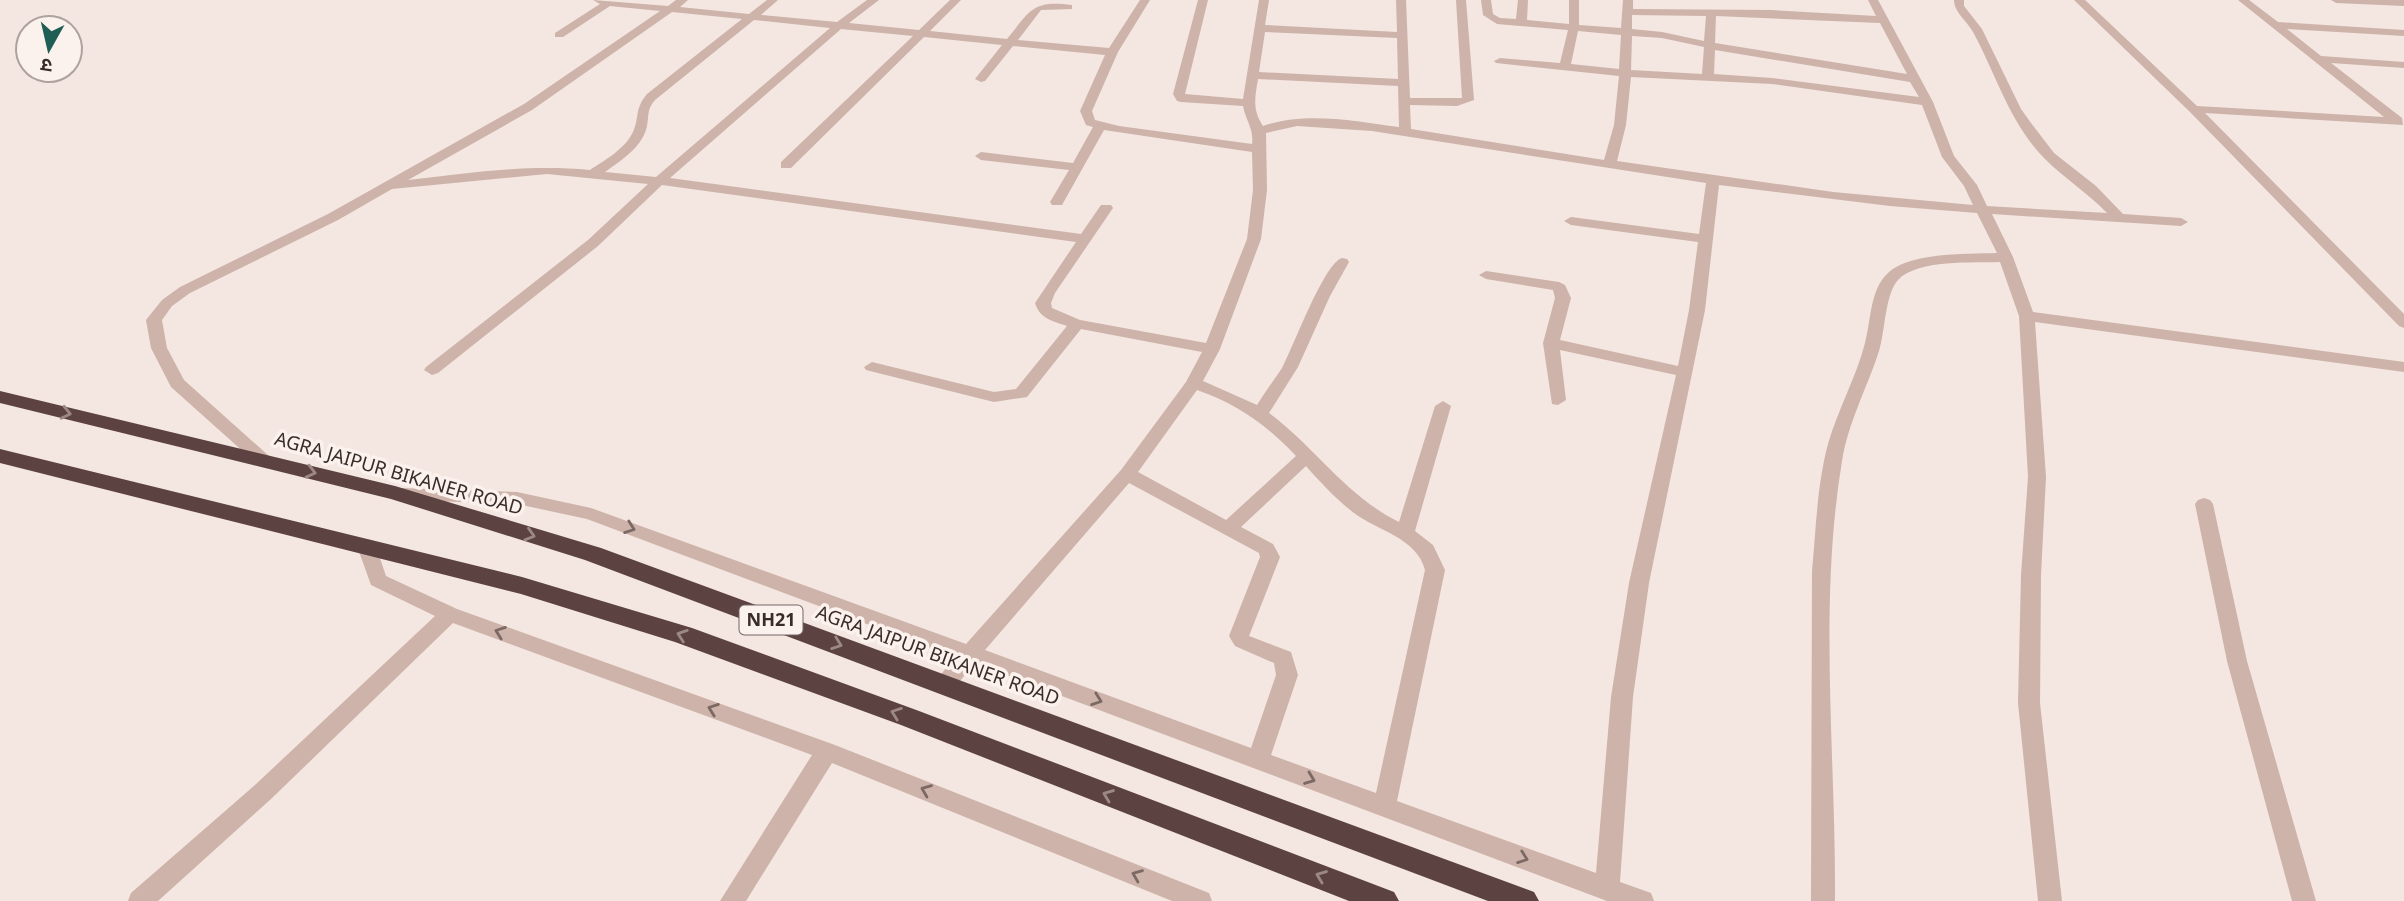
<svg xmlns="http://www.w3.org/2000/svg" width="2404" height="901" viewBox="0 0 2404 901" font-family="'Noto Sans','Noto Sans Devanagari',sans-serif">
  <rect width="100%" height="100%" fill="#f4e6e0"/>
  <g fill="none" stroke-linecap="round" stroke-linejoin="round">
    <!-- minor -->
    <g fill="#cdb3aa" fill-rule="evenodd">
      <path d="M593 0 668 6 676 0H688L680 7 749 14 767 0H778L761 15 837 22 867 0H879L849 23 919 30 950 0H961L930 31 1007 39C1030 11 1032 0 1072 5V9L1041 10 1018 40 1109 48 1140 0H1150L1118 52 1092 111 1095 120 1119 126 1252 144C1254 129 1246 121 1243 106L1181 102 1177 101 1173 94 1198 0H1208L1185 94 1243 99 1259 0H1269L1265 25 1397 32 1396 0H1406L1410 98H1462L1456 0H1466L1474 100 1457 106 1410 105 1411 129 1604 160 1614 125 1619 76 1496 63 1494 61 1500 58 1560 63 1568 30 1497 24 1483 15 1481 0H1491L1493 14 1500 18 1516 19 1518 0H1528L1527 20 1569 24V0H1579V25L1621 28 1623 0H1633V9L1771 10 1876 16 1868 0H1878L1933 102 1954 156 1977 185 1987 206 2107 213C2088 193 2065 179 2045 159 2010 124 1996 74 1973 32 1967 21 1954 12 1954 0H1964V6L1982 29 2021 109 2031 123 2054 153 2096 186 2123 214 2181 218 2188 222 2181 226 1992 214 2013 257 2033 312 2404 362V372L2035 322 2046 477 2041 575 2040 703 2062 901H2038L2018 703 2021 575 2028 477 2019 316 2000 262C1974 263 1917 259 1898 280 1885 294 1885 332 1879 351 1867 388 1848 423 1842 461 1818 606 1836 755 1835 901H1811L1812 571C1816 529 1817 485 1828 444 1838 409 1856 378 1865 343 1871 321 1870 289 1888 273 1910 252 1968 254 1997 253L1977 213 1890 206 1719 185 1705 310 1649 583 1633 697 1620 882 1651 893 1654 901H1607L974 663C964 675 955 694 938 689L934 683 955 657 587 519 517 504 402 500 393 494 402 488 517 492 591 508 966 644 1121 470 1186 382 1202 352 1081 329 1027 397 994 402 866 370 864 367 872 362 994 392 1016 389 1067 326C1053 321 1040 319 1035 303L1076 242 662 185 598 246 438 373 432 375 424 370 426 367 588 240 648 184 547 174 392 189 338 220 190 293 172 306 162 320 167 348 184 380 269 456 272 460 269 464H257L171 387 151 348 146 320 162 300 180 287 328 214 524 104 660 11 610 6 563 37H555V33L600 4ZM672 12 742 19 647 94C634 110 640 116 633 132 625 149 605 160 590 170 527 164 470 173 408 180L532 110ZM1632 15 1706 16 1704 41 1662 32 1632 29ZM1716 16 1880 23 1907 74 1715 43ZM754 20 830 28 656 177 605 172C620 161 643 147 647 126 649 115 647 109 655 100ZM841 29 913 36 781 162V168H791L924 37 1002 45 975 79 981 82 985 81 1013 46 1105 55 1080 111 1086 125 1093 127 1073 163 981 152 975 156 981 160 1069 170 1050 202 1052 205H1062L1104 130 1252 152 1253 190 1247 239 1206 343 1080 320 1052 308 1051 303 1055 293 1113 208 1111 205H1101L1081 234 670 178ZM1578 31 1621 35 1619 69 1571 64ZM1265 32 1397 38 1398 79 1259 72ZM1632 36 1662 38 1704 47 1702 74 1631 70ZM1715 50 1910 82 1919 97 1772 78 1714 74ZM1631 77 1772 84 1922 105 1942 157 1964 186 1973 205 1833 192 1617 161 1626 125ZM1258 79 1398 86 1399 127C1355 121 1305 111 1263 126 1252 110 1255 97 1258 79ZM1297 126 1372 131 1706 183 1699 234 1571 217 1564 221 1571 225 1698 242 1689 310 1678 366 1560 340 1571 298 1565 285 1559 282 1486 271 1479 275 1486 279 1553 290 1555 298 1543 343 1552 404 1558 405 1566 400 1560 350 1676 375 1629 583 1611 697 1596 873 1397 801 1445 570 1433 545 1415 531 1451 406 1443 401 1435 406 1399 522C1346 496 1315 447 1269 413L1298 367 1330 296 1349 262 1347 259 1342 258C1324 263 1293 348 1282 368 1274 380 1265 392 1257 405L1203 381 1220 349 1261 239 1267 190 1266 133ZM1197 390C1237 404 1267 425 1296 456L1226 520 1138 472ZM1306 466C1321 483 1336 499 1354 513 1378 531 1417 538 1425 570L1376 793 1271 755 1298 675 1291 652 1249 636 1280 557 1273 544 1241 527ZM1129 483 1259 553 1260 557 1229 636 1235 646 1274 663 1276 675 1251 748 985 650Z"/>
      <polygon points="2074,0 2085,0 2197,106 2384,117 2238,0 2249,0 2278,22 2404,30 2404,36 2287,29 2321,56 2404,62 2404,68 2331,63 2402,118 2403,125 2205,113 2404,314 2404,328 2399,326 2190,112"/>
      <polygon points="2331,0 2404,0 2404,6 2336,3"/>
      <polygon points="2204,498 2210,500 2213,504 2247,661 2316,901 2292,901 2227,661 2195,504 2198,500"/>
      <polygon points="367,539 374,541 386,576 457,609 835,745 1209,893 1212,901 1172,901 832,763 746,901 720,901 812,755 453,623 271,799 158,901 128,901 131,893 255,785 435,616 371,585 357,546 360,541"/>
    </g>
    <!-- highway -->
    <g fill="#5c4341" fill-rule="evenodd">
      <polygon points="0,391 395,486 601,548 1534,892 1539,901 1488,901 585,560 391,499 0,403"/>
      <polygon points="0,449 522,577 692,628 919,711 1394,892 1399,901 1349,901 901,725 675,642 521,594 0,463"/>
    </g>
  </g>
  <!-- one-way arrows -->
  <defs><path id="oneway-chevron" d="M-2-3.5L2.5 0L-2 3.5" fill="none" stroke-width="1.6" stroke-linecap="round" stroke-linejoin="round" transform="scale(1.75)"/></defs>
  <g stroke="#9c8986">
    <use href="#oneway-chevron" transform="translate(66 413) rotate(13)"/>
    <use href="#oneway-chevron" transform="translate(311 472) rotate(14)"/>
    <use href="#oneway-chevron" transform="translate(530 535) rotate(17)"/>
    <use href="#oneway-chevron" transform="translate(682 635) rotate(-161)"/>
    <use href="#oneway-chevron" transform="translate(837 644) rotate(20)"/>
    <use href="#oneway-chevron" transform="translate(896 713) rotate(-160)"/>
    <use href="#oneway-chevron" transform="translate(1108 795) rotate(-159)"/>
    <use href="#oneway-chevron" transform="translate(1321 876) rotate(-159)"/>
  </g>
  <g stroke="#7c6964">
    <use href="#oneway-chevron" transform="translate(630 528) rotate(20)"/>
    <use href="#oneway-chevron" transform="translate(500 632) rotate(-160)"/>
    <use href="#oneway-chevron" transform="translate(1097 700) rotate(20)"/>
    <use href="#oneway-chevron" transform="translate(713 709) rotate(-160)"/>
    <use href="#oneway-chevron" transform="translate(1310 779) rotate(21)"/>
    <use href="#oneway-chevron" transform="translate(926 790) rotate(-158)"/>
    <use href="#oneway-chevron" transform="translate(1523 858) rotate(20)"/>
    <use href="#oneway-chevron" transform="translate(1137 875) rotate(-158)"/>
  </g>
  <g text-anchor="middle" stroke-width="7" stroke-linejoin="round" paint-order="stroke">
    <!-- shield labels -->
    <rect fill="#fbf1ed" stroke="#746764" stroke-width="2" x="739.5" y="605.5" width="63" height="29" rx="5"/>
    <g font-size="18" font-weight="bold" fill="#3a2c2a">
      <text x="771" y="626">NH21</text>
    </g>
    <!-- street labels -->
    <g font-size="19" fill="#3a2c2a" stroke="#fbf1ed">
      <text transform="translate(399 473) rotate(16)" y="7">AGRA JAIPUR BIKANER ROAD</text>
      <text transform="translate(938 655) rotate(20)" y="7">AGRA JAIPUR BIKANER ROAD</text>
    </g>
  </g>
  <!-- north arrow -->
  <g transform="translate(49 49) rotate(188)"><circle r="33" fill="#fbf1ed" stroke="#aea29f" stroke-width="2"/>
  <path d="M0-5L12 26L0 18L-12 26Z" fill="#1e5e54"/>
  <text y="-10" font-size="19" font-weight="bold" text-anchor="middle" fill="#3a2c2a">उ</text>
  </g>
</svg>
